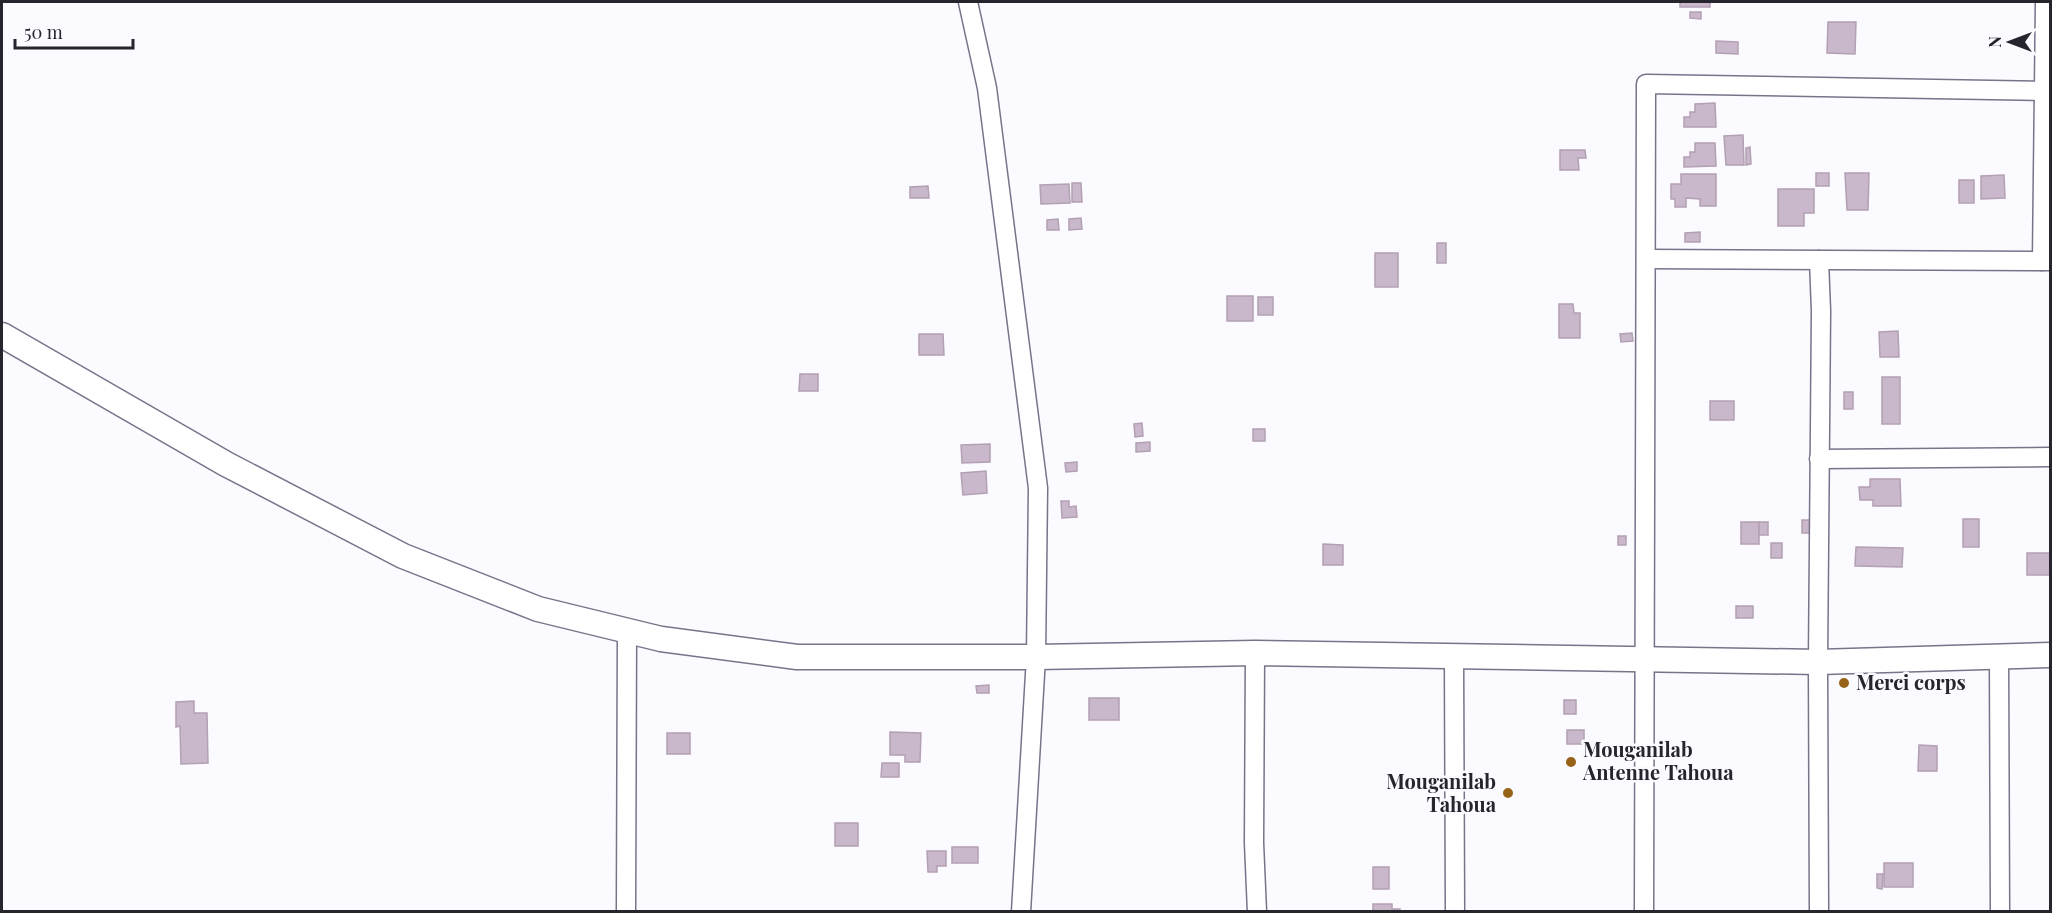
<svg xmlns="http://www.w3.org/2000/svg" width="2052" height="913" viewBox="0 0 2052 913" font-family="'Playfair Display',serif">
  <rect width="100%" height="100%" fill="#fbfaff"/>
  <!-- building -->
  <g fill="#c9b7cb" stroke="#b2a0b3" stroke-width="1.5">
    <rect x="1680" y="2" width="30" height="5"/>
    <polygon points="1690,12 1701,12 1701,19 1690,18"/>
    <polygon points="1828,22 1856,22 1855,54 1827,53"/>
    <polygon points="1716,41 1738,42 1738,54 1716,53"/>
    <polygon points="1715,103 1716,127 1684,127 1684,117 1690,117 1690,112 1695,112 1695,104"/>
    <polygon points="1743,135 1744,165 1726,165 1724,136"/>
    <polygon points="1695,143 1715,143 1716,166 1684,167 1684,157 1690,157 1690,152 1695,152"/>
    <polygon points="1750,147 1751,164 1746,165 1746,148"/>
    <polygon points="1560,150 1585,150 1586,158 1578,158 1579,170 1560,170"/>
    <rect x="1816" y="173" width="13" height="13"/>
    <polygon points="1845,173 1869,173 1868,210 1847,210"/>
    <polygon points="1681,174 1716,174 1716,206 1700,206 1700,199 1686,198 1686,207 1675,207 1675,199 1671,199 1671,184 1681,184"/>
    <polygon points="2004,175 2005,198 1981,199 1981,176"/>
    <rect x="1959" y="180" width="15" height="23"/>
    <polygon points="1072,183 1081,183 1082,202 1072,202"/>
    <polygon points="1069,184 1070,203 1041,204 1040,185"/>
    <polygon points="928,186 929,198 910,198 910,187"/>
    <polygon points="1778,189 1814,189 1814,213 1804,213 1804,226 1778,226"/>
    <polygon points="1081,218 1082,229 1069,230 1069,219"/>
    <polygon points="1058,219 1059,230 1047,230 1047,220"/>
    <polygon points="1700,232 1700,242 1685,242 1685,233"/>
    <rect x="1437" y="243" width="9" height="20"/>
    <rect x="1375" y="253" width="23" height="34"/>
    <rect x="1227" y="296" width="26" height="25"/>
    <rect x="1258" y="297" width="15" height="18"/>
    <polygon points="1559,304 1573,304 1574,313 1580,313 1580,338 1559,338"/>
    <polygon points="1898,331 1899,357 1880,357 1879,332"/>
    <polygon points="1632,333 1633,341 1621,342 1620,334"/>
    <polygon points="919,334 943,334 944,355 919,355"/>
    <polygon points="800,374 818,374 818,391 799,391"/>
    <rect x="1882" y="377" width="18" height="47"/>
    <rect x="1844" y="392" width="9" height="17"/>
    <rect x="1710" y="401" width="24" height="19"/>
    <polygon points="1142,423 1143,436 1135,437 1134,424"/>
    <rect x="1253" y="429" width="12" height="12"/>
    <polygon points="1150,442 1150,451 1136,452 1136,443"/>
    <polygon points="990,444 990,462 962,463 961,445"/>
    <polygon points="1077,462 1077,471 1066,472 1065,463"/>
    <polygon points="986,471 987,493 963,495 961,473"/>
    <polygon points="1870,479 1900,479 1901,506 1873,506 1873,500 1860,500 1859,487 1870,487"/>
    <polygon points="1061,501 1069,501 1069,507 1076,506 1077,517 1062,518"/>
    <rect x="1963" y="519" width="16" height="28"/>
    <rect x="1802" y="520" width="8" height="13"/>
    <rect x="1741" y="522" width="18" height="22"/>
    <rect x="1759" y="522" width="9" height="13"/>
    <rect x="1618" y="536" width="8" height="9"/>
    <rect x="1771" y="543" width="11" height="15"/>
    <polygon points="1323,544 1343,545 1343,565 1323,565"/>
    <polygon points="1856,547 1903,548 1902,567 1855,566"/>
    <rect x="2027" y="553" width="23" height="22"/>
    <rect x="1736" y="606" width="17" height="12"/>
    <polygon points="989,685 989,693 977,693 976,686"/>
    <rect x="1089" y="698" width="30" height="22"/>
    <rect x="1564" y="700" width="12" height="14"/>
    <polygon points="194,701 194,713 207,713 208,763 181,764 180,726 176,727 176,702"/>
    <rect x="1567" y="730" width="17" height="14"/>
    <polygon points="890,732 921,733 920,762 905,762 905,755 890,755"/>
    <rect x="667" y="733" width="23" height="21"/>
    <polygon points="1919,745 1937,746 1937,771 1918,771"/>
    <polygon points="882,763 899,763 899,777 881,777"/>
    <rect x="835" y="823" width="23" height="23"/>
    <rect x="952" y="847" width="26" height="16"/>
    <polygon points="927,851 946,851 946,866 937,866 937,872 928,872"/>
    <rect x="1884" y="863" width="29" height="24"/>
    <rect x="1373" y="867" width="16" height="22"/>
    <polygon points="1877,874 1883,874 1882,889 1877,888"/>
    <polygon points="1373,904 1392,904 1392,909 1400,909 1400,912 1373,912"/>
  </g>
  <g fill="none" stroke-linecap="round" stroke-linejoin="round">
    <defs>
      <g id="minor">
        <polyline points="968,2 987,88 1038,488 1036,657 1021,912"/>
        <polyline points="1646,259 2050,261"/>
        <polyline points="1819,260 1821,311 1818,662 1819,912"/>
        <polyline points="2042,261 2045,2"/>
        <polyline points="1819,459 2050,457"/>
        <polyline points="1255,653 1254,843 1257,912"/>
        <polyline points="1999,656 2000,912"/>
        <polyline points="1454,658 1455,912"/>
        <polyline points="626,912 627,631"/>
        <polyline points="1644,912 1646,84 2044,91"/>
      </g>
      <polyline id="tertiary" points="2,335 226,464 403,556 538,609 661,639 797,657 1036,657 1255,653 1818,662 2050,655"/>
    </defs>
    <!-- minor casing -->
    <use href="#minor" stroke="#787389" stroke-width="21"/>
    <!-- tertiary casing -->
    <use href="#tertiary" stroke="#787389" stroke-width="27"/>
    <!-- minor -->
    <use href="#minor" stroke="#fff" stroke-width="18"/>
    <!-- tertiary -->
    <use href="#tertiary" stroke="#fff" stroke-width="24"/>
  </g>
  <!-- markers -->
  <g fill="#976318" stroke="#fbfaff" stroke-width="2">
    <circle cx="1844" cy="683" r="6"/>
    <circle cx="1571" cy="762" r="6"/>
    <circle cx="1508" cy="793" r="6"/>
  </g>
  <g text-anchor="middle" stroke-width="5" stroke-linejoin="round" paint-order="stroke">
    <!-- poi labels -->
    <g font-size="20" font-weight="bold" fill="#26242d" stroke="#fbfaff" text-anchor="start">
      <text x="1856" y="690">Merci corps</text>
      <text x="1583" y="757">Mouganilab<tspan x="1583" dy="23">Antenne Tahoua</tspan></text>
      <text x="1496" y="789" text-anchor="end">Mouganilab<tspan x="1496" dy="23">Tahoua</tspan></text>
    </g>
  </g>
  <!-- border -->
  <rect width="2052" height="913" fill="none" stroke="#26242d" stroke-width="6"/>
  <!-- north arrow -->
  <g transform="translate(2010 42) rotate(270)" stroke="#fbfaff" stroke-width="4.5" paint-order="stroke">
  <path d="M0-4.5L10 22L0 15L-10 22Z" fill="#26242d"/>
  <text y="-9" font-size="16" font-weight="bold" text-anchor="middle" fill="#26242d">N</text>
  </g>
  <!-- scale -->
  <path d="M15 39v9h118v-9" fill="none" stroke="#26242d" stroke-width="3"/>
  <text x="24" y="39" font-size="18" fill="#26242d" stroke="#fbfaff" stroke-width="4.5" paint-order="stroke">50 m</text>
</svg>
